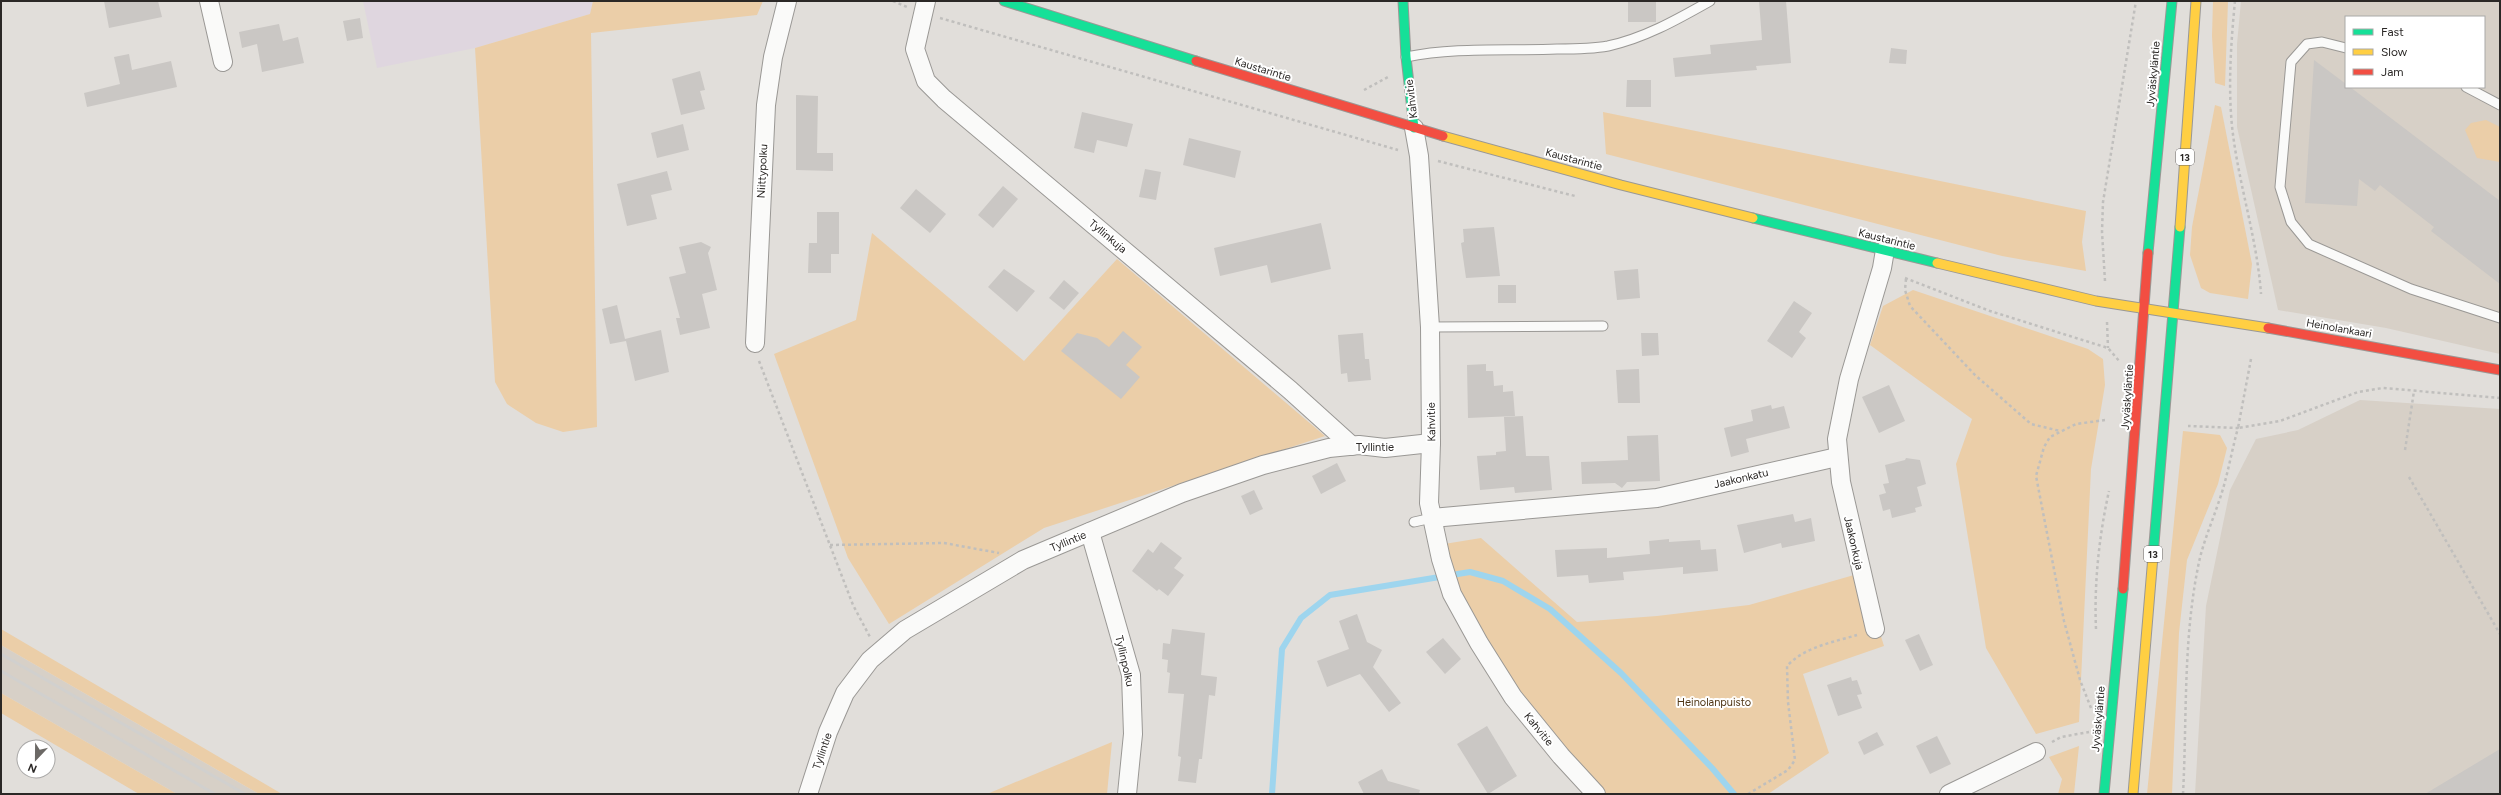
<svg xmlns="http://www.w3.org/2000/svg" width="2501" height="795" viewBox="0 0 2501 795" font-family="Figtree,sans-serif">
  <rect width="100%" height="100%" fill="#e1deda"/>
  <!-- built -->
  <g fill="#d7d0c7" fill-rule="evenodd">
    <path d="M2241 1H2500V354L2386 328 2278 310 2237 127V44ZM2346 17H2484V87H2346Z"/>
    <polygon points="2360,400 2500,409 2500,794 2195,794 2206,606 2230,490 2256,439 2298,430"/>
    <polygon points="1,645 259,794 177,794 1,693"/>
  </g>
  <!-- education -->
  <polygon fill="#dfd6df" points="363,1 593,1 590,14 475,48 377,68"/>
  <!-- green -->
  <g fill="#ebcea8">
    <polygon points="593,1 763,1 757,15 591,33 597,427 563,432 536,423 507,404 495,382 475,48 590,14"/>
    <polygon points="2213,1 2228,1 2225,86 2215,83 2212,36"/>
    <polygon points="2215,105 2221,107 2252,264 2248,299 2210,293 2201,288 2190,255 2192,227"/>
    <polygon points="1603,112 2086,211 2082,242 2086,271 2002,256 1606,154"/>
    <polygon points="2486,120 2500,127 2500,162 2477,158 2465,130 2471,123"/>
    <polygon points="872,233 1024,361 1117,259 1325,436 1044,528 889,624 848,558 774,354 856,320"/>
    <polygon points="1913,290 2088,349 2103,359 2105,385 2091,469 2079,722 2036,734 1986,648 1956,464 1972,419 1870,345 1883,306"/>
    <polygon points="2183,431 2220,435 2227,448 2218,484 2187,560 2179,633 2172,794 2147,794"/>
    <polygon points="1481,538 1577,622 1657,616 1749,605 1861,573 1884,646 1803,674 1829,753 1768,794 1598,794 1513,697 1452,594 1438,545"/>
    <polygon points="1,629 282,794 259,794 1,645"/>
    <polygon points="1,693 177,794 139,794 1,713"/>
    <polygon points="1112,742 1107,794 987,794"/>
    <polygon points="2079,746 2074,794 2058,794 2062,779 2049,757"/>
  </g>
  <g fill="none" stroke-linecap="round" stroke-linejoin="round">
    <!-- stream -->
    <polyline stroke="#9ed5ee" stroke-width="6" points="1272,794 1282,649 1301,618 1330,595 1470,572 1503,581 1550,609 1621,673 1712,768 1734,794"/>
  </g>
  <!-- building -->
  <g fill="#cac7c4">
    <polygon points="104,1 158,1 162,17 109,28"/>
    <rect x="1628" y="1" width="28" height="21"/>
    <polygon points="1759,1 1786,1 1791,63 1756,66 1757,70 1675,77 1673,58 1711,54 1710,45 1762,40"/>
    <polygon points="360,18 363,38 347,41 343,21"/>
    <polygon points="279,24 283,41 298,37 304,63 262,72 257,44 242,48 239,32"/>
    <polygon points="1891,48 1907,50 1906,64 1889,63"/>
    <polygon points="129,54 132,70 171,61 177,87 87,107 84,93 120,84 114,57"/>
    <polygon points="2314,60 2346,84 2346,87 2350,87 2500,201 2500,284 2431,231 2434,227 2380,185 2375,191 2359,179 2357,206 2305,203"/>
    <polygon points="700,71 705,90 700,91 705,109 681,115 672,79"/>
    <polygon points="1627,80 1651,80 1651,107 1626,107"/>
    <polygon points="796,95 818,96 817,153 833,153 833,171 796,170"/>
    <polygon points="1082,112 1133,124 1127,147 1097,140 1094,153 1074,148"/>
    <polygon points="683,124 689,150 657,158 651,133"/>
    <polygon points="1189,138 1241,151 1235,178 1183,165"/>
    <polygon points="1145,169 1161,172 1156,200 1139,197"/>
    <polygon points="667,171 672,190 651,195 657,219 627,226 617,184"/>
    <polygon points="1003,186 1018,199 993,228 978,215"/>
    <polygon points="916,189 946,214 930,233 900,208"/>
    <polygon points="817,212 839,212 839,254 831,254 831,273 808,273 809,243 817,243"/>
    <polygon points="1321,223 1331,269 1271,283 1267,265 1220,276 1214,248"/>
    <polygon points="1494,227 1500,276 1466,278 1461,243 1464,242 1463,229"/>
    <polygon points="701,242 711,247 708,253 717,290 702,294 710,328 680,335 676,318 680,318 669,277 686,273 679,247"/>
    <polygon points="1004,269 1035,291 1017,312 988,287"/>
    <polygon points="1638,269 1640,298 1617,300 1614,271"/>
    <polygon points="1064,280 1079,293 1064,310 1049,298"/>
    <rect x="1498" y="285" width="18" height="18"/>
    <polygon points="1794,301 1812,313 1799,332 1806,338 1792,358 1767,341"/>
    <polygon points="617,305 625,339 661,330 669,372 635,381 626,341 610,344 602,309"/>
    <polygon points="1123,331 1142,347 1126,365 1140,377 1121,399 1061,351 1077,333 1097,338 1109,347"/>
    <polygon points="1363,333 1365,359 1369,359 1371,380 1348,382 1347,373 1341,374 1338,335"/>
    <polygon points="1641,333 1658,333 1659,355 1642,356"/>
    <polygon points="1486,364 1486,371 1493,371 1494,386 1503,385 1503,392 1513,391 1515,416 1468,418 1467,365"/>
    <polygon points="1639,369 1640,403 1618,403 1616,370"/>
    <polygon points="1889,385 1905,421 1879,433 1862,397"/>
    <polygon points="1771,405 1772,409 1784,406 1790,428 1746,439 1749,452 1731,457 1724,428 1753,421 1751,410"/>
    <polygon points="1523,416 1526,456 1549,456 1552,490 1515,493 1514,487 1480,490 1477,456 1496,455 1496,452 1506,451 1504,417"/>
    <polygon points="1658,435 1660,481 1627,482 1622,488 1615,483 1582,484 1581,462 1628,460 1627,436"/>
    <polygon points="1906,458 1920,460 1926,484 1917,487 1922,506 1915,508 1916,512 1892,518 1890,509 1883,511 1879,495 1886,493 1883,484 1889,483 1885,465 1905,460"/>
    <polygon points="1337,463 1346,481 1321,494 1312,476"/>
    <polygon points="1254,490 1263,509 1250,515 1241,496"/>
    <polygon points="1793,514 1795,522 1811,518 1815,541 1782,548 1781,543 1744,553 1737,525"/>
    <polygon points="1669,539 1669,542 1700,540 1701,550 1716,549 1718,571 1683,574 1683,567 1623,572 1624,580 1589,583 1588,575 1557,577 1555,550 1607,548 1607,558 1650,554 1649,541"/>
    <polygon points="1161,542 1182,558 1174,568 1184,575 1168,596 1159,589 1157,591 1132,571 1148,549 1153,553"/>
    <polygon points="1357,614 1367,642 1382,650 1373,667 1401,703 1389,712 1360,674 1327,687 1317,661 1349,649 1339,621"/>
    <polygon points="1172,629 1205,633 1201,675 1217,677 1215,696 1209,695 1202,759 1199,759 1196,783 1178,781 1181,757 1178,756 1184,694 1168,693 1170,673 1167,672 1168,660 1162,659 1163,643 1170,644"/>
    <polygon points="1919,634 1933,665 1920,671 1905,640"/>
    <polygon points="1443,638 1461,659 1445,674 1426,652"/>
    <polygon points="1851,677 1852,681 1857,680 1862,694 1857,695 1862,708 1838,716 1827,685"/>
    <polygon points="1487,726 1517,776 1488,794 1457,744"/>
    <polygon points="1877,732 1884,745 1864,755 1858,742"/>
    <polygon points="1937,736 1951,764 1930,774 1916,746"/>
    <polygon points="2500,749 2500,794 2425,794"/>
    <polygon points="1382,769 1388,781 1420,790 1419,794 1364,794 1358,782"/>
  </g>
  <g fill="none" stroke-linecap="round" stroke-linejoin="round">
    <defs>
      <g id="lane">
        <polyline points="2346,48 2322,42 2307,44 2291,62 2280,187 2291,222 2309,244 2411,289 2500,318"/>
        <path d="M1406 57C1455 47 1506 51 1557 49 1573 49 1592 49 1608 46 1645 38 1678 19 1710 1"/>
        <polyline points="2466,87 2500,105"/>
        <polyline points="1430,327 1603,326"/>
        <polyline points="1414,522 1432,518"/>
      </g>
      <g id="street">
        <polyline points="209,1 223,62"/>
        <polyline points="926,1 915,49 926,81 944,99 1290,390 1352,446"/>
        <polyline points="1414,128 1419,156 1430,327 1431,443 1429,503 1441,559 1452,594 1479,643 1513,697 1561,756 1596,794"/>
        <polyline points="755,343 766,105 773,57 787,1"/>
        <polyline points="1432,518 1657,498 1837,457"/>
        <polyline points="1090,532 1131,675 1133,734 1127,794"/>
        <polyline points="1875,629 1841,482 1837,439 1849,379 1882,268 1885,250"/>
        <polyline points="808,794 828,732 845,693 870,660 905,630 1023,560 1182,493 1263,465 1329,448 1359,445 1385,448 1431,443"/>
        <polyline points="1949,794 2036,752"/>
      </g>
      <g id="fast">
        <polyline points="1004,1 1196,61"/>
        <polyline points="1403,1 1406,57 1414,128"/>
        <polyline points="1753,218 1937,263"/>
        <polyline points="2148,253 2172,1"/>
        <polyline points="2153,556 2180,227"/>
        <polyline points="2104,794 2123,589"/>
      </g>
      <g id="slow">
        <polyline points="1443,136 1621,185 1753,218"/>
        <polyline points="2180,227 2196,1"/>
        <polyline points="1937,263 2096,301 2268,328"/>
        <polyline points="2133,794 2153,556"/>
      </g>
      <g id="jam">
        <polyline points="1196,61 1443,136"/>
        <polyline points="2268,328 2500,370"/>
        <polyline points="2123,589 2148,253"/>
      </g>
    </defs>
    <!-- lane casing -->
    <use href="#lane" stroke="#9a9895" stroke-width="11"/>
    <!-- street casing -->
    <use href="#street" stroke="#9a9895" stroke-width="20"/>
    <!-- fast casing -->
    <use href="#fast" stroke="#9a9895" stroke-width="11"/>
    <!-- slow casing -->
    <use href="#slow" stroke="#9a9895" stroke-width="11"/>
    <!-- jam casing -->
    <use href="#jam" stroke="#9a9895" stroke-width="11"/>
    <!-- path -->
    <g stroke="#c0bfbd" stroke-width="2.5" stroke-dasharray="3 3" stroke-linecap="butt">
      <polyline points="893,1 907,7"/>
      <path d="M2235 1C2231 42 2228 85 2232 126 2238 183 2257 237 2261 294"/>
      <polyline points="940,18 1398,150"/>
      <polyline points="1364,90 1388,77"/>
      <polyline points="1438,161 1575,196"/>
      <polyline points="1905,278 1990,311 2108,348 2120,362"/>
      <polyline points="1906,279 1905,290 1910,306 1975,375 2031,424 2060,431"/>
      <polyline points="2105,281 2102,232 2103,202 2136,1"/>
      <polyline points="2107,322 2108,348"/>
      <polyline points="2251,359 2238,428 2280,421 2358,392 2383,388 2500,398"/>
      <polyline points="759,361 853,605 870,637"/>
      <polyline points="2405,450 2414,391"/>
      <polyline points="2409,477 2500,634"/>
      <polyline points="830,545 944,543 999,553"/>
      <path d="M2096 629C2094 584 2099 536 2109 491"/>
      <polyline points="2091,708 2080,680 2064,621 2036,476 2044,447 2050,437 2076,424 2105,420"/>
      <polyline points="2052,742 2061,737 2089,732"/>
      <path d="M1748 794 1788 770 1795 760 1788 702 1787 666C1804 647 1834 642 1857 635"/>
      <path d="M2183 794C2187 719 2183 642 2198 567 2202 545 2211 525 2218 504 2227 480 2231 453 2238 428L2188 426"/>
    </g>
    <!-- lane -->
    <use href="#lane" stroke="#fafaf9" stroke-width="9"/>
    <!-- street -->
    <use href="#street" stroke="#fafaf9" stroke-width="18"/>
    <!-- fast -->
    <use href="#fast" stroke="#16e098" stroke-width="9"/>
    <!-- slow -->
    <use href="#slow" stroke="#ffcf43" stroke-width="9"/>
    <!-- jam -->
    <use href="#jam" stroke="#f24e42" stroke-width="9"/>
    <!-- rail -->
    <g stroke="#d1d0ce" stroke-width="3">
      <polyline points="1,654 245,794"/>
      <polyline points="1,671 215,794"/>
    </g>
  </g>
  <g text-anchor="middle" stroke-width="4" stroke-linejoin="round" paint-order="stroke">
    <!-- shield labels -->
    <g fill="#fff" stroke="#6b6867" stroke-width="1">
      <rect x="2176" y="149" width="18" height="16" rx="3"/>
      <rect x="2144" y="546" width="18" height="16" rx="3"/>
    </g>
    <g font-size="10" font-weight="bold" fill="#2b2826">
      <text x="2185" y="161">13</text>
      <text x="2153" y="558">13</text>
    </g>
    <!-- street labels -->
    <g font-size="11" fill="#2b2826" stroke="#fff">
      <text transform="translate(1263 69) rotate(17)" y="4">Kaustarintie</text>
      <text transform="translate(2153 74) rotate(-85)" y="4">Jyväskyläntie</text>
      <text transform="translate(1411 99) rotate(-97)" y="4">Kahvitie</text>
      <text transform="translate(1574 159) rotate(15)" y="4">Kaustarintie</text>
      <text transform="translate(762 171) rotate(-87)" y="4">Niittypolku</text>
      <text transform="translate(1108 236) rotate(40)" y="4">Tyllinkuja</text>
      <text transform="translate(1887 239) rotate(14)" y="4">Kaustarintie</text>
      <text transform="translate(2339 328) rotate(10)" y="4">Heinolankaari</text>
      <text transform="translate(2127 397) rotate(-86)" y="4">Jyväskyläntie</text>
      <text transform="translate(1431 422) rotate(-91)" y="4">Kahvitie</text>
      <text x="1375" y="451">Tyllintie</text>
      <text transform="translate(1741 478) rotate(-13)" y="4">Jaakonkatu</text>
      <text transform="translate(1068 541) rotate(-22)" y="4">Tyllintie</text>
      <text transform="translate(1854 543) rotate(77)" y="4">Jaakonkuja</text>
      <text transform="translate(1125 661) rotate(77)" y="4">Tyllinpolku</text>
      <text transform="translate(2098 719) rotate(-85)" y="4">Jyväskyläntie</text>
      <text transform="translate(1539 729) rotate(51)" y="4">Kahvitie</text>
      <text transform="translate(822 751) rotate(-71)" y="4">Tyllintie</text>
    </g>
    <!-- park labels -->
    <g font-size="11" fill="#4f3615" stroke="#fff">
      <text x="1714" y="706">Heinolanpuisto</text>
    </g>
  </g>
  <!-- border -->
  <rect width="2501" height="795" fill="none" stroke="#2b2826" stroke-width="4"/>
  <!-- legend -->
  <rect x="2345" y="16" width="140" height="72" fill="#ffffff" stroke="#aaa9a8"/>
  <rect x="2353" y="29" width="20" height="6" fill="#16e098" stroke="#aaa9a8"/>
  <text x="2381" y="36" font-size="12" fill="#2b2826">Fast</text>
  <rect x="2353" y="49" width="20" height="6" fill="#ffcf43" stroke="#aaa9a8"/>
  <text x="2381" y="56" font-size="12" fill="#2b2826">Slow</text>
  <rect x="2353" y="69" width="20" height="6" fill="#f24e42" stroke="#aaa9a8"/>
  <text x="2381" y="76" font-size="12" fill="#2b2826">Jam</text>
  <!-- north arrow -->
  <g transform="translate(36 759) rotate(202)"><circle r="19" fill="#ffffff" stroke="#aaa9a8"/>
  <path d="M0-3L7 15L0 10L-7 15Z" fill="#6b6865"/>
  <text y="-6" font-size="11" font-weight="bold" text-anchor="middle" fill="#2b2826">N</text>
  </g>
</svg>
